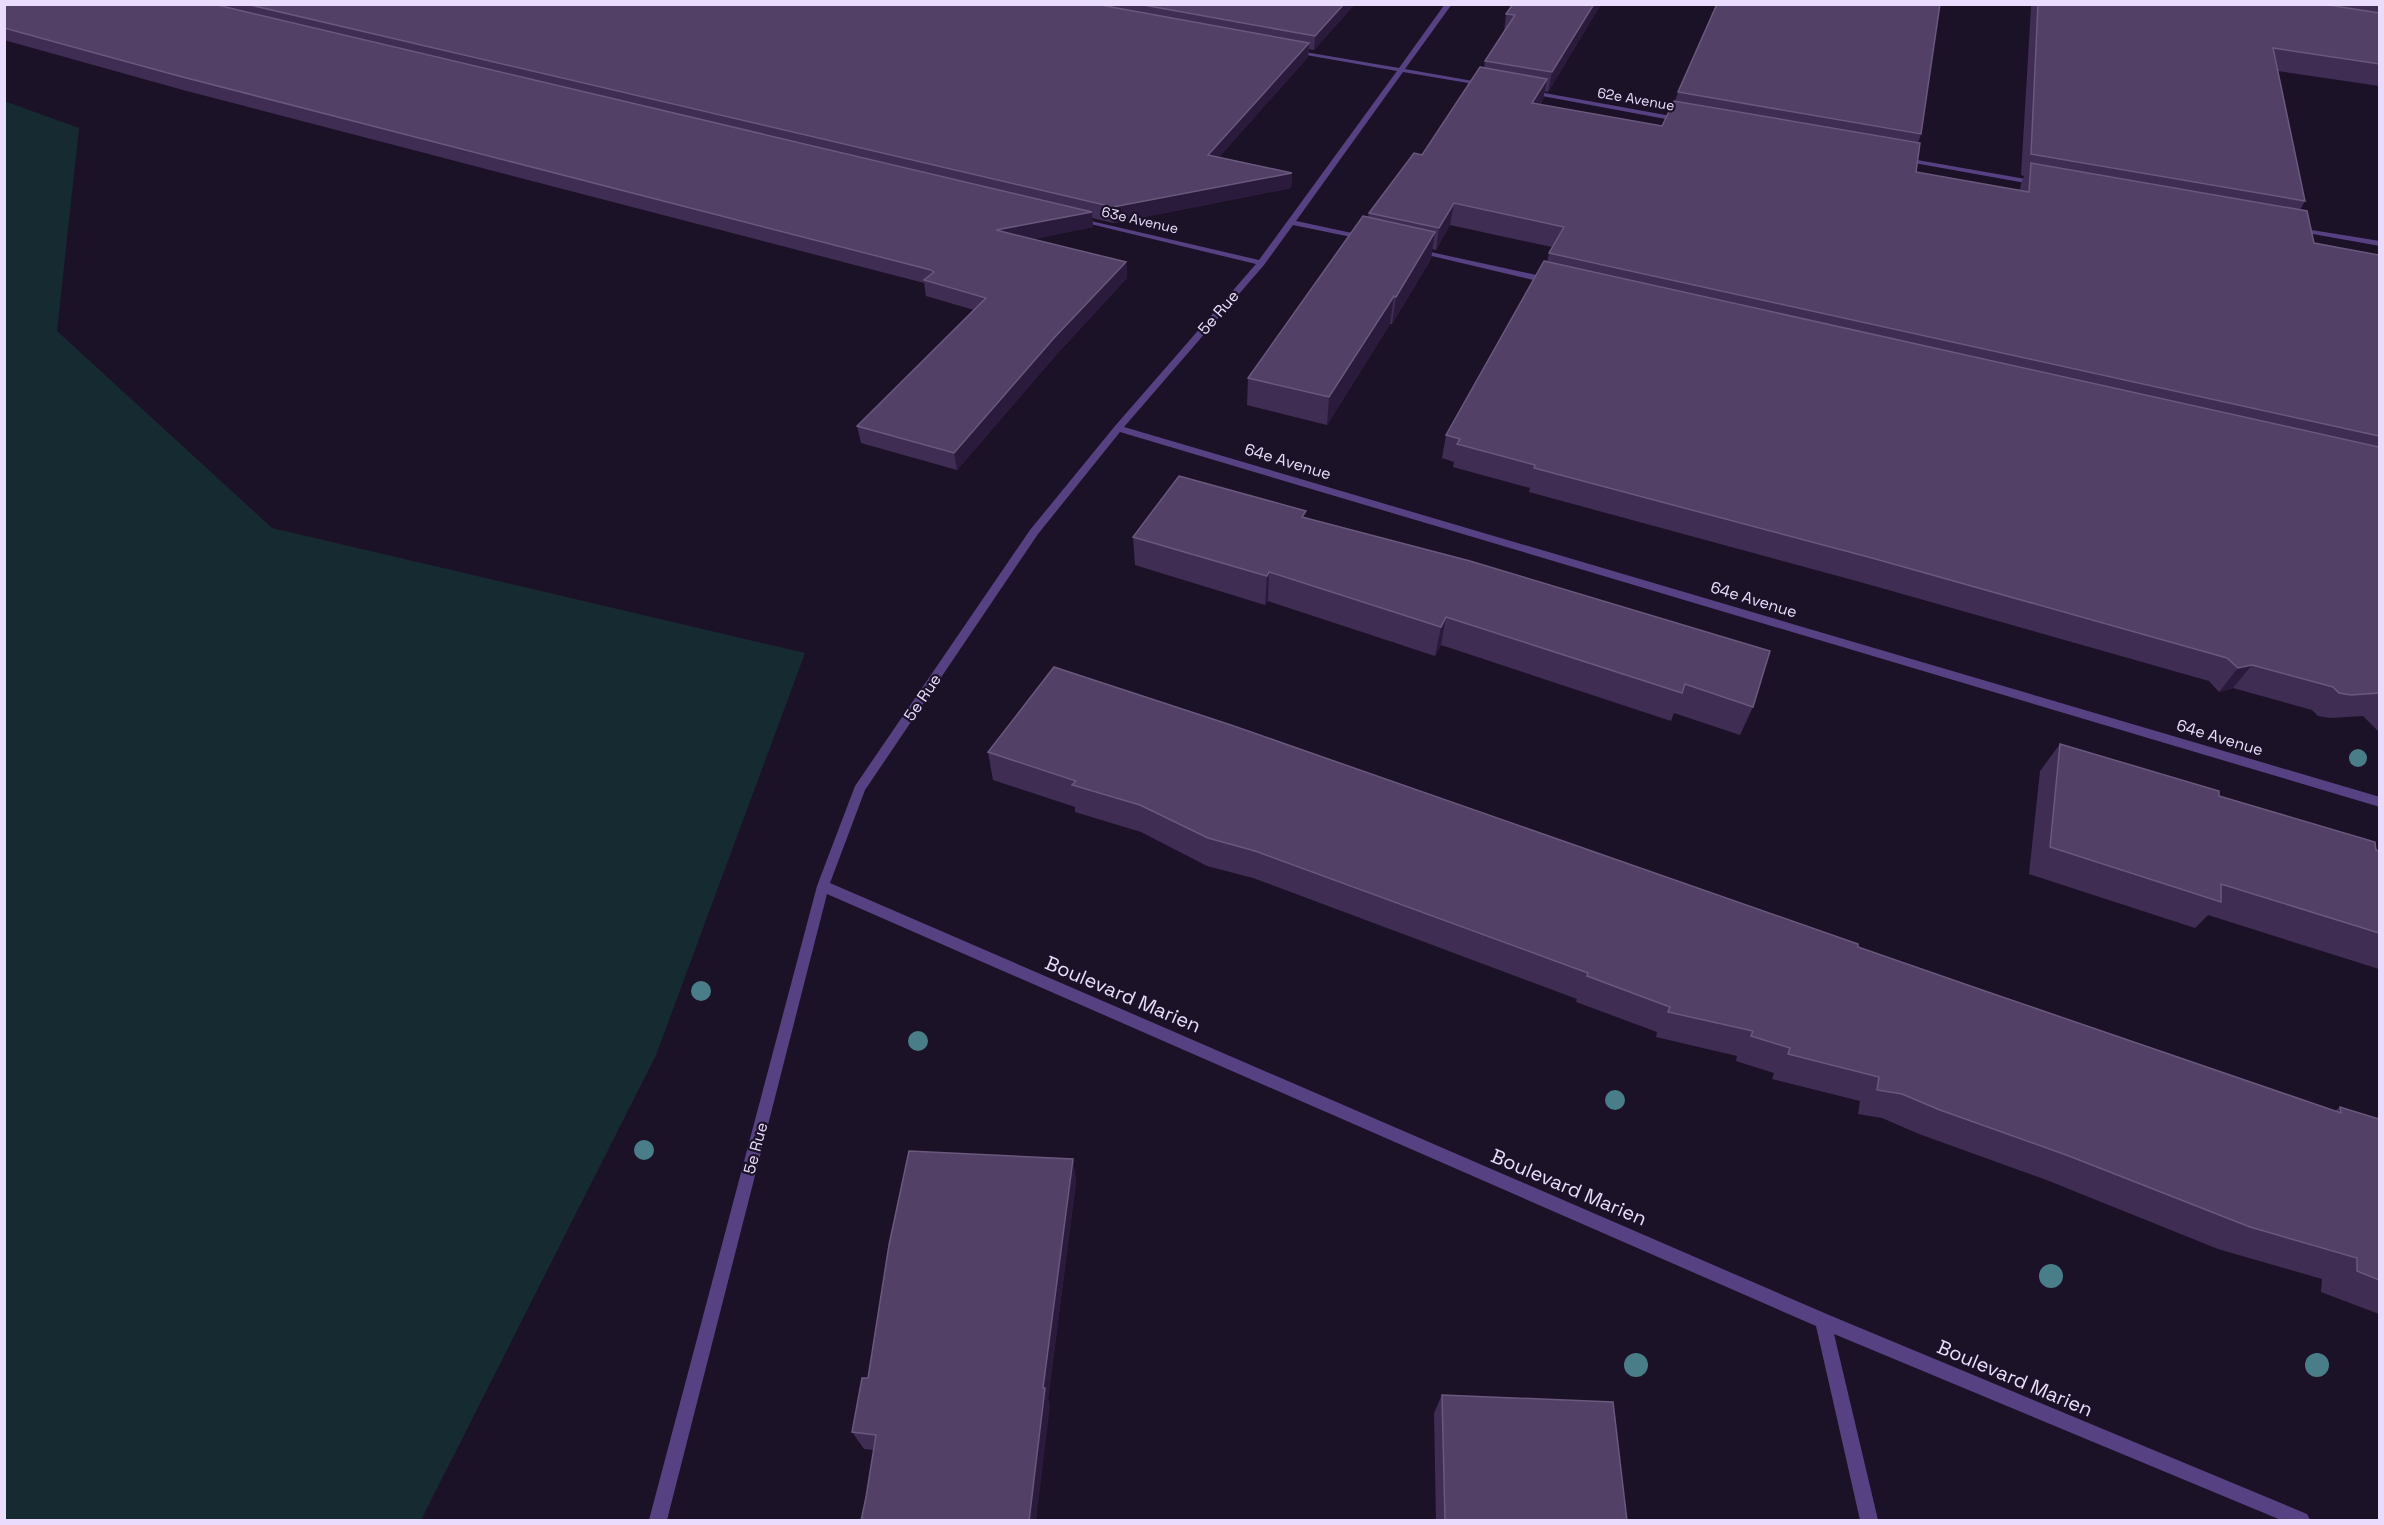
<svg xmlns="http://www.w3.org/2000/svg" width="2384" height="1525" viewBox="0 0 2384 1525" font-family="'Space Grotesk',sans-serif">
  <rect width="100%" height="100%" fill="#1c1228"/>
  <!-- green -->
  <polygon fill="#162b31" points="4,101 79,128 57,331 272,528 805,653 656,1055 421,1520 5,1520"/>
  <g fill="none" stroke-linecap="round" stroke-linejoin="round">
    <!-- minor -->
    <g fill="#564283" fill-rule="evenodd">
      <polygon points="1445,4 1452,4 1405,69 1484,83 1486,84 1486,86 1403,72 1296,221 1366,236 1366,240 1293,225 1264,265 1124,427 2380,797 2380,807 1120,432 1038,534 865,790 830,883 1829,1315 2307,1514 2310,1520 2281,1520 1834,1334 1878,1520 1860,1520 1816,1326 827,894 667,1520 649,1520 817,886 855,786 1030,530 1115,426 1256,264 1074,220 1078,218 1259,260 1397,71 1295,53 1293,52 1293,50 1399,68"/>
      <polygon points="1528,90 1682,118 1686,120 1682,122 1526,93 1526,91"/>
      <polygon points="1900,157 2037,181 2041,183 2037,185 1903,161 1900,161"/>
      <polygon points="2293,227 2380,241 2380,246 2296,231 2292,229"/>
      <polygon points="1412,248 1550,278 1554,281 1550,284 1415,252 1411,250"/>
    </g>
  </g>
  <!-- trees -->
  <g fill="#497d88">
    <circle cx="2358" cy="758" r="9"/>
    <circle cx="701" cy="991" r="10"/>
    <circle cx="918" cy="1041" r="10"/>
    <circle cx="1615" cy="1100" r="10"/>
    <circle cx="644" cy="1150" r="10"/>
    <circle cx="2051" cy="1276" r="12"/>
    <circle cx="1636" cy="1365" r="12"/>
    <circle cx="2317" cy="1365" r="12"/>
  </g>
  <!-- wall -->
  <g fill="#402d54">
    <polygon points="4,4 1355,4 1314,50 1309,49 1308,57 1219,157 1292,173 1291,188 1114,223 1092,218 1093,227 1033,239 1126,262 1127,278 1056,355 957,470 861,443 857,426 974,310 926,296 924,283 183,90 4,40"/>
    <polygon points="1513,4 1601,4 1548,92 1545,91 1543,99 1540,105 1662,126 1675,101 1678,92 1921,134 1918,143 1916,172 2020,190 2021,184 2024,176 2021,175 2031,7 2032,4 2379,4 2379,86 2278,71 2305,201 2300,210 2314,243 2379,255 2379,732 2363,716 2330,718 2318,716 2312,710 2233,688 2219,692 2209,681 1860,582 1529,492 1530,488 1453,467 1454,462 1442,458 1446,435 1547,262 1549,253 1552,247 1450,225 1436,250 1432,249 1431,259 1392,324 1390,324 1327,425 1247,405 1248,378 1368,217 1369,213 1422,155 1484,68 1485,61 1504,33 1506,14"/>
    <polygon points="1305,518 1753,707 1740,735 1674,713 1671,721 1441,645 1435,656 1268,601 1265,605 1135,565 1133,537"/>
    <polygon points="2060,744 2219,796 2379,851 2379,969 2208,915 2195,928 2029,874 2040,771"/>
    <polygon points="988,752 1858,947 2335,1111 2340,1107 2379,1119 2379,1314 2321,1292 2322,1279 2218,1249 2044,1179 1919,1134 1882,1118 1858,1114 1860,1101 1772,1079 1774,1073 1736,1061 1737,1056 1656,1037 1657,1032 1576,1002 1577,999 1253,878 1207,866 1141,832 1075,812 1075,807 993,780"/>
    <polygon points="1073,1159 1076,1182 1048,1399 1050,1407 866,1497 874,1450 864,1449 852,1432 868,1378"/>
    <polygon points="1442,1395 1627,1521 1436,1521 1434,1413"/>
  </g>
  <!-- shaded-wall -->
  <g fill="#2a1a3b">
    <polygon points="1344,4 1355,4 1314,50 1315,36"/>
    <polygon points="1594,4 1601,4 1548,92 1552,72"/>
    <polygon points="1309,43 1308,57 1208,170 1208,155"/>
    <polygon points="1547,79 1543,99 1528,124 1532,103"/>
    <polygon points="1292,173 1291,188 1114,223 1113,207"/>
    <polygon points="1454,203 1450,225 1436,250 1439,228"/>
    <polygon points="1092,212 1093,227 998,246 996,230"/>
    <polygon points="1435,232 1431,259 1392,324 1396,297"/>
    <polygon points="1126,262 1127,278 1056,355 957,470 954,453 1054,338"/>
    <polygon points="1394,296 1390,324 1327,425 1329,397"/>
    <polygon points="1269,572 1268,601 1265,605 1267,576"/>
    <polygon points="1446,617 1441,645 1435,656 1441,627"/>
    <polygon points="2252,665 2233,688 2219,692 2238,668"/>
    <polygon points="1073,1159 1076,1182 1048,1399 1050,1407 1036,1521 1029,1521 1043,1388"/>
  </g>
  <!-- building -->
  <g fill="#524066" stroke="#6a587d" stroke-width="1.5">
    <polygon points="4,4 213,4 1092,212 996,230 1126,262 1054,338 954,453 857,426 986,298 924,280 934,272 931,270 175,75 4,28"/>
    <polygon points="246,4 1095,4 1309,43 1208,155 1292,173 1113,207"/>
    <polygon points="1138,4 1344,4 1315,36"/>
    <polygon points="1513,4 1594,4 1552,72 1485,61 1515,15 1506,14"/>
    <polygon points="1717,4 1940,4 1921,134 1678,92"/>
    <polygon points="2038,4 2322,4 2379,13 2379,64 2273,48 2305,201 2031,154"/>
    <polygon points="1480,67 1547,79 1532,103 1662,126 1674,101 1920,143 1916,172 2029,192 2031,163 2307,211 2314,243 2379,255 2379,436 1549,253 1564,227 1454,203 1439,228 1369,213 1414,153 1422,155"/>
    <polygon points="1363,216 1435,232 1396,297 1394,296 1329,397 1248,378"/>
    <polygon points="1544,261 2379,447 2379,693 2351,695 2339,693 2333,687 2252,665 2238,668 2227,658 1872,558 1534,468 1535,465 1457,444 1460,439 1446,435"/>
    <polygon points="1179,476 1306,511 1302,517 1470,561 1770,651 1753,707 1685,684 1682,693 1446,617 1441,627 1269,572 1267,576 1133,537"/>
    <polygon points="1054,667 1231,725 1858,944 1858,947 1982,990 2341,1113 2340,1107 2379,1119 2379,1280 2357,1271 2357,1258 2250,1227 2069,1156 1940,1110 1902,1094 1877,1090 1879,1077 1788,1054 1790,1048 1751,1036 1753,1031 1668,1012 1670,1007 1587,976 1588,973 1255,851 1208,838 1140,805 1072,785 1076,781 988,752"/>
    <polygon points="2060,744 2219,791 2219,796 2375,842 2376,850 2379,851 2379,933 2221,884 2221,902 2050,847"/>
    <polygon points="909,1151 1073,1159 1043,1388 1045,1388 1029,1521 861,1521 866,1497 876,1435 852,1432 862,1378 868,1378 889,1245"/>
    <polygon points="1442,1395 1613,1402 1627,1521 1445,1521"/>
  </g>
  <g text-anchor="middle" stroke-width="4.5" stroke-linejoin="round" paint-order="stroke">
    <!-- far-street labels -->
    <g font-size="14" fill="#e9dcfc" stroke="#1c1228">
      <text transform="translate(1636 99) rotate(10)" y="5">62e Avenue</text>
      <text transform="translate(1140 220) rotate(13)" y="5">63e Avenue</text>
    </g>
    <!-- street labels -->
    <g font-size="16" fill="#e9dcfc" stroke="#1c1228">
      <text transform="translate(1218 312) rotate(-49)" y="6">5e Rue</text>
      <text transform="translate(1288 461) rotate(17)" y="6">64e Avenue</text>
      <text transform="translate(1754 599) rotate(17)" y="6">64e Avenue</text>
      <text transform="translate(922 697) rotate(-56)" y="6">5e Rue</text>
      <text transform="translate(2220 737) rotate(17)" y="6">64e Avenue</text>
      <text transform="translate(755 1148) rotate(-75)" y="6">5e Rue</text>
    </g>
    <!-- near-street labels -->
    <g font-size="20" fill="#e9dcfc" stroke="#1c1228">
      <text transform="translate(1123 994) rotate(23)" y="7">Boulevard Marien</text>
      <text transform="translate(1569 1187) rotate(23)" y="7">Boulevard Marien</text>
      <text transform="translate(2015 1378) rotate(23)" y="7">Boulevard Marien</text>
    </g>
  </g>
  <!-- border -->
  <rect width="2384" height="1525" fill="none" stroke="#e9dcfc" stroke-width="12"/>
</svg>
